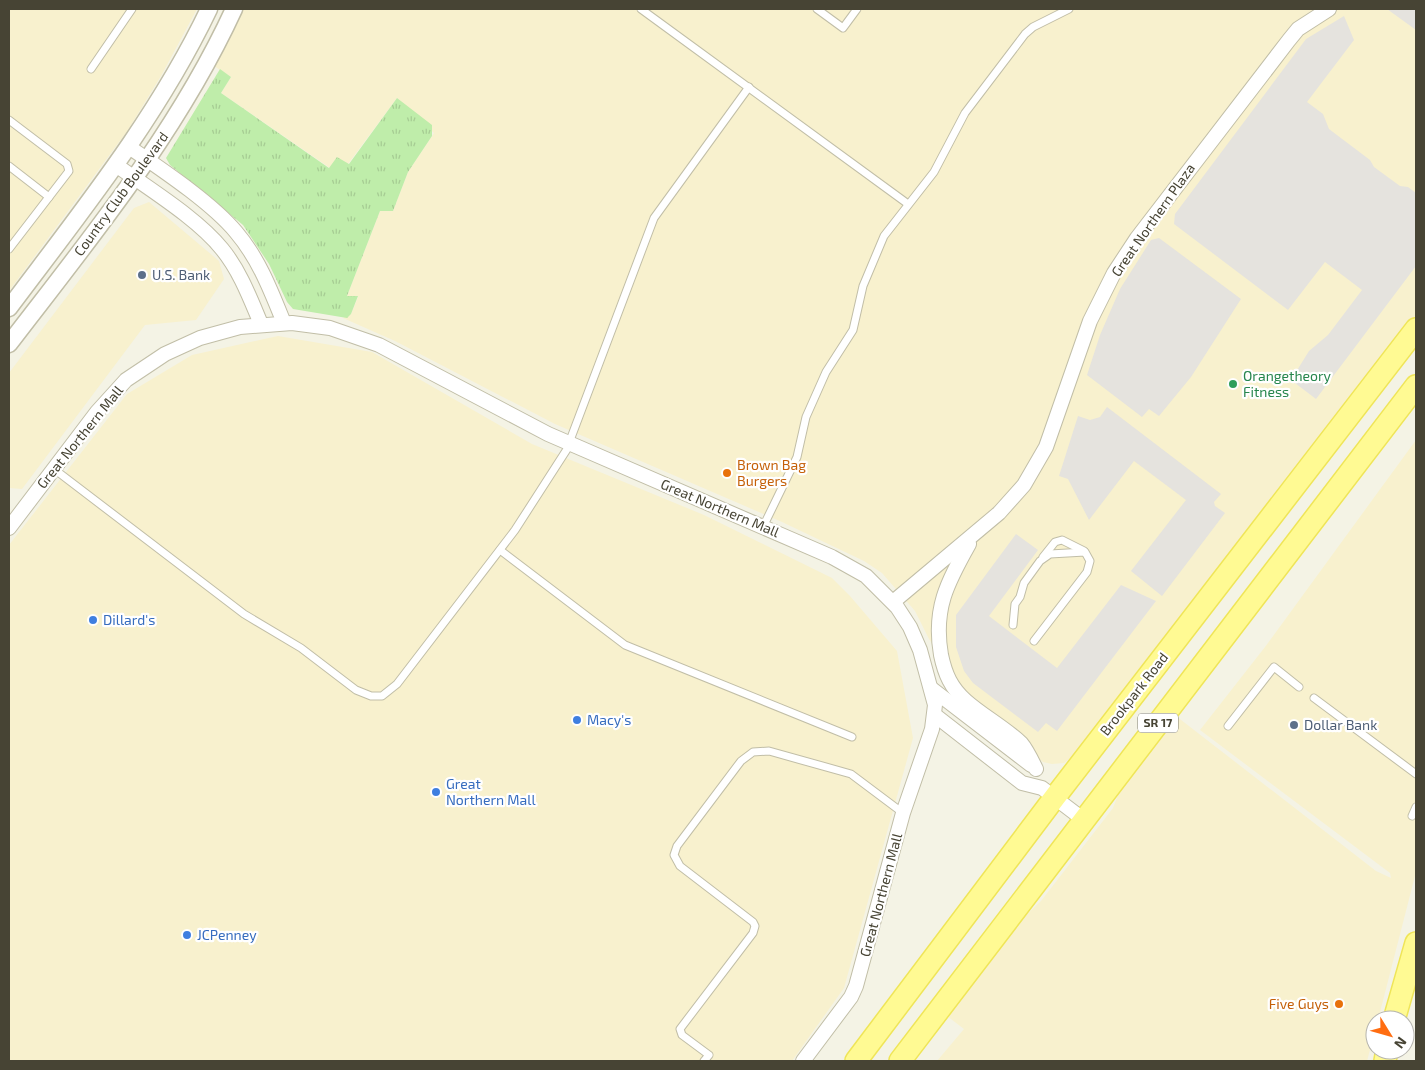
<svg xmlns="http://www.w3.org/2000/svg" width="1425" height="1070" viewBox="0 0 1425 1070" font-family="'Exo 2',sans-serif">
  <defs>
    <pattern id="grass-tufts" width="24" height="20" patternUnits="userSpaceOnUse" patternTransform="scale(1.25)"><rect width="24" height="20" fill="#bfedaa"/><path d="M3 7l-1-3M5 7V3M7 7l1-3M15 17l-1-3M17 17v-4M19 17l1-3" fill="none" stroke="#a6cc93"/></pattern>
  </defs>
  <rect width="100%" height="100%" fill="#f4f3e5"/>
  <!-- commercial -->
  <g fill="#f8f1ce">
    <polygon points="9,9 197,9 161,76 128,130 9,291"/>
    <polygon points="241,9 1416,9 1416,319 1214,583 1163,638 1077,753 1064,763 1052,764 1043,762 968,699 929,639 915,611 882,573 864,561 782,522 555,424 395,341 343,318 351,314 358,297 347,296 380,211 393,211 408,172 434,133 397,98 348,164 330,168 221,93 231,77 214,66"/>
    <polygon points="149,202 219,261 224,279 196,320 145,325 22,489 9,488 9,373 134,208"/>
    <polygon points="278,336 372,352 532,444 704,515 832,578 850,596 897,651 913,738 844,988 792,1061 9,1061 9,545 127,394 192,355"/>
    <polygon points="1416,440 1416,872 1378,1020 1375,1020 1375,1031 1367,1061 937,1061 964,1029 947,1016 1017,924 1041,901 1113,808 1120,790 1176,716 1376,871 1391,878 1390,873 1200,730 1265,647"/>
  </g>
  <!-- grass -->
  <polygon fill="url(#grass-tufts)" points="220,69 231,77 221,93 329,168 337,157 349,164 397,98 432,125 432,136 408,172 393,211 380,211 347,296 358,296 351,314 347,318 293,309 287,302 269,264 243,225 170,165 166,158"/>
  <!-- parking -->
  <g fill="#e5e3de">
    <polygon points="1387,9 1416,9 1416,30"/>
    <polygon points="1344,16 1354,40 1307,102 1323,114 1329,129 1370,160 1374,167 1400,186 1408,187 1416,193 1416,266 1316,399 1291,380 1309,351 1328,335 1362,290 1325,262 1288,310 1174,224 1175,214 1306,39"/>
    <polygon points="1159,238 1241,299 1191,377 1159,416 1149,409 1142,417 1087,375 1100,335 1120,289 1151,240"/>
    <polygon points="1107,407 1221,494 1214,502 1215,506 1225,513 1162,596 1131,571 1186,500 1134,461 1089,520 1068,479 1059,476 1078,416 1090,420 1100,417"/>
    <polygon points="1016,534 1038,550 989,616 1057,668 1121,585 1156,601 1057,731 1046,723 1038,732 973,683 964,671 956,647 956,615"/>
  </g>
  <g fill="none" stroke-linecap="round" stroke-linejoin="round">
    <defs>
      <g id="service">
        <polyline points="641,9 908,204"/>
        <polyline points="817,9 843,28 857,9"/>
        <polyline points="91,69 132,9"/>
        <polyline points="9,120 67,164 69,171 9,249"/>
        <polyline points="9,166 49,197"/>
        <polyline points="569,443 654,218 749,87"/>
        <polyline points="54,469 244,614 301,648 356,690 371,696 382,696 397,684 515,530 571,443"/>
        <polyline points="763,527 797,457 806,417 826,372 853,330 863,286 884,236 934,172 965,113 1025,34 1033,27 1069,9"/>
        <polyline points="500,550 625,645 852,737"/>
        <polyline points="1043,557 1055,542 1062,540 1084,551"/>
        <polyline points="1013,625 1015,604 1020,597 1024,583 1040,561 1050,554 1085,552 1090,561 1087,572 1034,641"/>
        <polyline points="1314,698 1416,774"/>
        <polyline points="1228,726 1274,667 1299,687"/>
        <polyline points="1412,816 1416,807"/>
        <polyline points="704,1061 709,1055 682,1035 680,1029 753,933 755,926 753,922 680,866 674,855 677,846 741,761 753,752 769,751 851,774 903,813"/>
      </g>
      <g id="minor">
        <path d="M129 147C161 169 212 203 236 232 259 259 271 291 284 323"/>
        <path d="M116 165C149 189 197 218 222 249 240 271 250 298 261 324"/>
        <polyline points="9,528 97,412 126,380 165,354 200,338 240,327 292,323 330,328 379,345 548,434 832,557 866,576 897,607 910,627 920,650 935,705 932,729 903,813 856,986 851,997 803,1061"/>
        <path d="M969 544C947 583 933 609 941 655 945 674 951 688 966 701 983 716 1004 727 1021 743 1027 750 1032 761 1036 769"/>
        <polyline points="893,602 999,513 1024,485 1046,447 1090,321 1114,273 1137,238 1289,40 1298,29 1329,9"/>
        <polyline points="932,689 1031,765"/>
        <polyline points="936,716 1022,783 1042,788 1084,820"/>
      </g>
      <g id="tertiary">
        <path d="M9 308C81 212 157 118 209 9"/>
        <path d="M9 344C91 237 177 133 234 9"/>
      </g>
      <g id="primary">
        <polyline points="1394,1020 1416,943"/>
        <polyline points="856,1061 1055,797 1416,329"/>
        <polyline points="900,1061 1416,386"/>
        <polyline points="1385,1061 1387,1050"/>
      </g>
    </defs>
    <!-- service casing -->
    <use href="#service" stroke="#c1bea7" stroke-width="9"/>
    <!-- minor casing -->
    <use href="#minor" stroke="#c1bea7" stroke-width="16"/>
    <!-- tertiary casing -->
    <use href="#tertiary" stroke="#c1bea7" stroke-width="19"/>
    <!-- primary casing -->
    <use href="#primary" stroke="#efe558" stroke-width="24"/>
    <!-- service -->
    <use href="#service" stroke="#fff" stroke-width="7"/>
    <!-- minor -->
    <use href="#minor" stroke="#fff" stroke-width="14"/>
    <!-- tertiary -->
    <use href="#tertiary" stroke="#fff" stroke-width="16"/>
    <!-- primary -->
    <use href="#primary" stroke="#fffa93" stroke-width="21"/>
  </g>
  <!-- markers -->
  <g fill="#5c6f8a" stroke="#fff" stroke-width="2">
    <circle cx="142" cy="275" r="5"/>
    <circle cx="1294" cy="725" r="5"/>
  </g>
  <circle fill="#2e9e5b" stroke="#fff" stroke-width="2" cx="1233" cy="384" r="5"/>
  <g fill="#e8710a" stroke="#fff" stroke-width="2">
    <circle cx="727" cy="473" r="5"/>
    <circle cx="1339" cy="1004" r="5"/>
  </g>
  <g fill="#3f7fe0" stroke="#fff" stroke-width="2">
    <circle cx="93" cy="620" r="5"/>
    <circle cx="577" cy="720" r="5"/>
    <circle cx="436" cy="792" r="5"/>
    <circle cx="187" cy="935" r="5"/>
  </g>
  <g text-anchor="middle" stroke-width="4.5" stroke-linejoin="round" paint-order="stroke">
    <!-- shield labels -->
    <rect fill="#fff" stroke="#7e7c71" stroke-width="1" x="1138" y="713.5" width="40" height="19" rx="4"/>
    <g font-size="12" font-weight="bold" fill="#474434">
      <text x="1158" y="727">SR 17</text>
    </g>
    <!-- street labels -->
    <g font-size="14" fill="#474434" stroke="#fff">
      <text transform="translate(121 194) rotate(-54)" y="5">Country Club Boulevard</text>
      <text transform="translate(1153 220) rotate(-55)" y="5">Great Northern Plaza</text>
      <text transform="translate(80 437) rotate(-51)" y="5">Great Northern Mall</text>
      <text transform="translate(720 508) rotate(23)" y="5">Great Northern Mall</text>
      <text transform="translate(1134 694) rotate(-52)" y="5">Brookpark Road</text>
      <text transform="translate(881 895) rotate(-75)" y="5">Great Northern Mall</text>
    </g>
    <!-- service labels -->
    <g font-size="14" fill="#4e5e75" stroke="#fff" text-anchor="start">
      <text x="152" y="280">U.S. Bank</text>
      <text x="1304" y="730">Dollar Bank</text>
    </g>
    <!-- leisure labels -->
    <g font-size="14" fill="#27864d" stroke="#fff" text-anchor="start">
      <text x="1243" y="381">Orangetheory<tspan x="1243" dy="16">Fitness</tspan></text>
    </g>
    <!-- food labels -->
    <g font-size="14" fill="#c56008" stroke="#fff" text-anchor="start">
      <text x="737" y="470">Brown Bag<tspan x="737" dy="16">Burgers</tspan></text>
      <text x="1329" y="1009" text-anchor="end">Five Guys</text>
    </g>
    <!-- shop labels -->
    <g font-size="14" fill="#366cbe" stroke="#fff" text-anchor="start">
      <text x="103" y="625">Dillard's</text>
      <text x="587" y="725">Macy's</text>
      <text x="446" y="789">Great<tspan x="446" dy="16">Northern Mall</tspan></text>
      <text x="197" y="940">JCPenney</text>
    </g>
  </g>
  <!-- border -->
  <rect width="1425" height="1070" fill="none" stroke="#474434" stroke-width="20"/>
  <!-- north arrow -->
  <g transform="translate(1390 1035) rotate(127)"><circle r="24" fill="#ffffff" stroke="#b5b4ae"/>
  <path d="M0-4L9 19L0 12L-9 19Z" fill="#ff6d11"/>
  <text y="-8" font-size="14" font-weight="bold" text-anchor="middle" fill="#474434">N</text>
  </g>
</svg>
